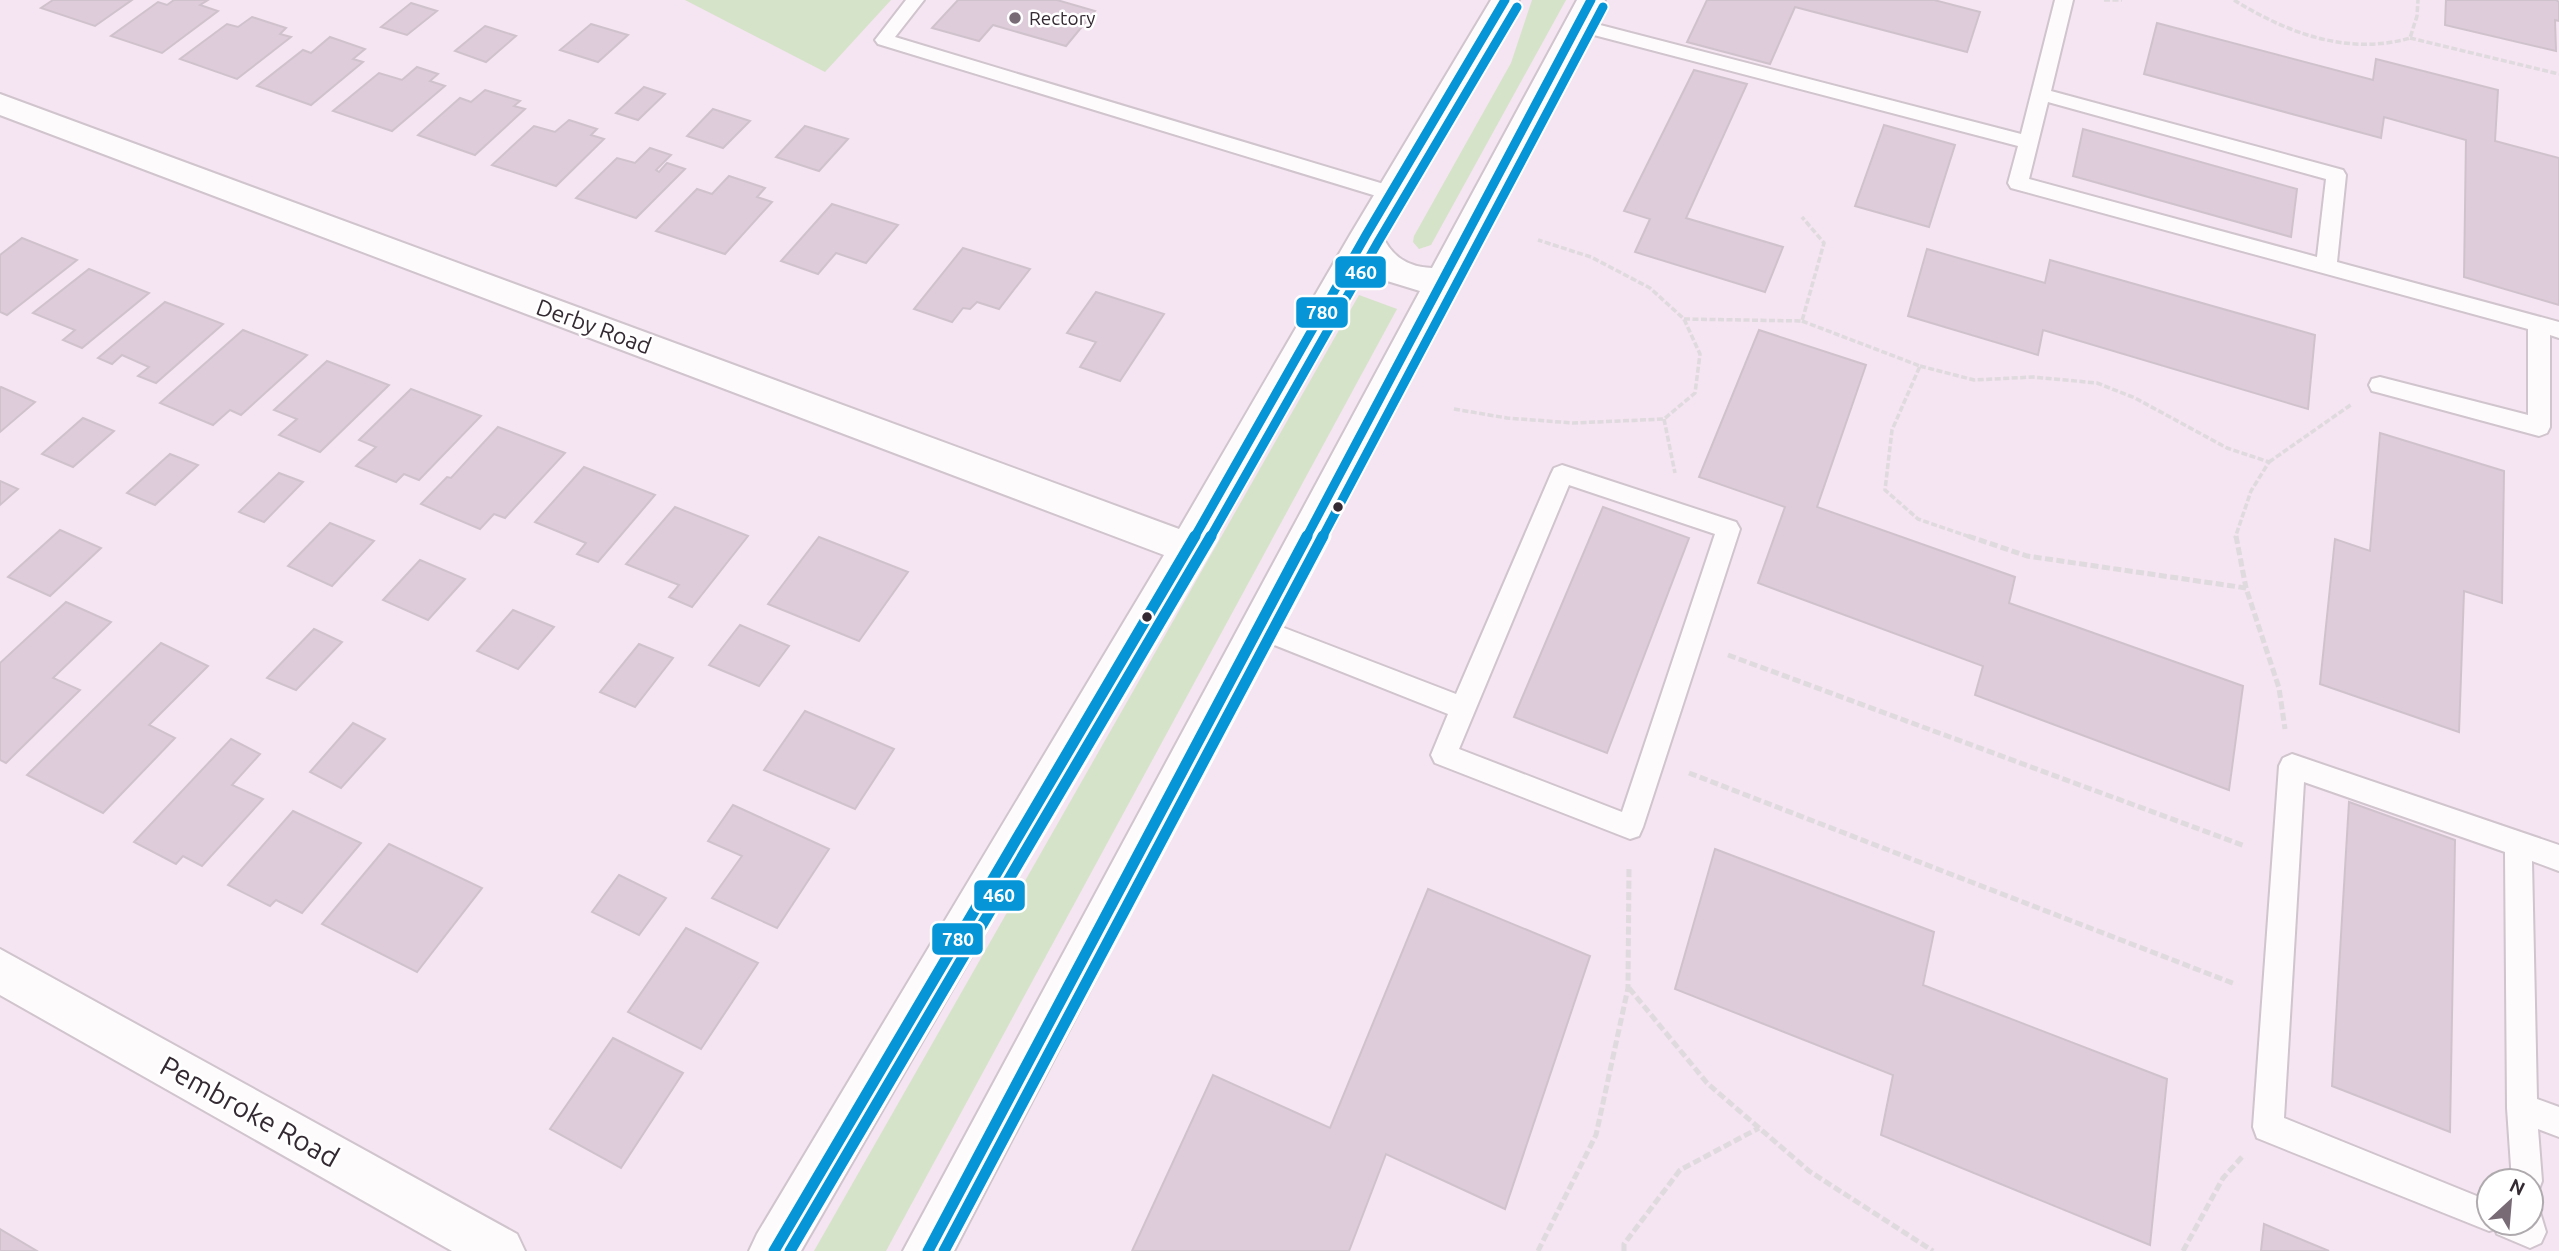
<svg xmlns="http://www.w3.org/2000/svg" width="2559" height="1251" font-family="Ubuntu,sans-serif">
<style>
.green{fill:#d5e3c9}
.building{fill:#deccda;stroke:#d0c2cd;stroke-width:2}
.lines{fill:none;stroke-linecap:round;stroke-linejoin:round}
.lane-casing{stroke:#d0c4cd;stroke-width:4}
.street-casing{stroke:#d0c4cd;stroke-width:4}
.secondary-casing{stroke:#d0c4cd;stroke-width:4}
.path-far1{stroke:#dfdadd;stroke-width:3.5;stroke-dasharray:6 2.5;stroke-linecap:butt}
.path{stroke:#dfdadd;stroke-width:5;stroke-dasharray:8 3.5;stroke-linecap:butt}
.lane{fill:#fefbfd;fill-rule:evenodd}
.street{fill:#fefbfd;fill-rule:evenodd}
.secondary{fill:#fefbfd;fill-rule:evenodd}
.bus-1-far1-casing{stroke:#fff;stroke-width:13}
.bus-1-casing{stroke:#fff;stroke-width:17}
.bus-2-far1-casing{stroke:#fff;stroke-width:13}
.bus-2-casing{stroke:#fff;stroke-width:17}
.bus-1-far1{stroke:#0696d7;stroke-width:9}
.bus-1{stroke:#0696d7;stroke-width:11}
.bus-2-far1{stroke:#0696d7;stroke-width:9}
.bus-2{stroke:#0696d7;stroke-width:11}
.poi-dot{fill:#786b75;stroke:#fff;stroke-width:2.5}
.bus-dot{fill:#342a32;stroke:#fff;stroke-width:2.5}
.labels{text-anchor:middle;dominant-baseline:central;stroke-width:5;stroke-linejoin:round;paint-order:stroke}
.far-poi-label{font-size:19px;fill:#342a32;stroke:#fff;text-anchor:start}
.street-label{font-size:23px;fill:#342a32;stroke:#fff}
.near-street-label{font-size:28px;fill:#342a32;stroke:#fff}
.line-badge{stroke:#fff;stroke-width:2.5}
.badge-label{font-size:19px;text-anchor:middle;font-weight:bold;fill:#fff}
</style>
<rect width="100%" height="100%" fill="#f5e4f1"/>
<g class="green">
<polygon points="685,0 891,0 825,72"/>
<polygon points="1532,0 1566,0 1431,245 1419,249 1413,242 1414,236 1511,63"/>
<polygon points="1359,295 1397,309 886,1251 814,1251"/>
</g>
<g class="building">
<polygon points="53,0 132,0 95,26 41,8"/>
<polygon points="174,0 208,0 200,5 218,11 162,53 111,36 158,2 167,5"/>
<polygon points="958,0 1057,0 1095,11 1066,46 993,25 979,41 932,28"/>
<polygon points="1707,0 1934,0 1980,12 1967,52 1795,7 1770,64 1687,42"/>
<polygon points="2446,0 2556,0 2559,2 2559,21 2555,20 2556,51 2445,25"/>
<polygon points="411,3 437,11 407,35 381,27"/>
<polygon points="252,17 286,28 280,34 291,37 237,79 180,59 227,24 238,27"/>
<polygon points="2157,23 2373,80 2376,59 2498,90 2495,141 2559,158 2559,305 2464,277 2466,140 2384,117 2381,138 2144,74"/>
<polygon points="591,24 628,35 598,62 560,50"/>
<polygon points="485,26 516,36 486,62 455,51"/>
<polygon points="330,37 365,49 353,59 363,62 311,105 257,86 303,50 311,53"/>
<polygon points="417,67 438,74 430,81 445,86 392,131 333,111 379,73 402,80"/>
<polygon points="1694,70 1747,84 1686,218 1783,247 1765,292 1635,252 1650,219 1624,211"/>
<polygon points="644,87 665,94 638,120 616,113"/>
<polygon points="485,90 520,101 514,106 525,109 475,155 418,135 460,98 471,102"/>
<polygon points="713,109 750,121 723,148 687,136"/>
<polygon points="569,120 597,129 591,135 604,139 556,186 492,165 534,126 555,132"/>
<polygon points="1884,125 1955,145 1929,227 1855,206"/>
<polygon points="805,126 848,139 819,171 776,157"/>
<polygon points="2083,129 2297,189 2291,237 2073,176"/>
<polygon points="650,148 671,155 656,170 659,172 667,163 685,169 636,218 576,198 617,158 635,163"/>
<polygon points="729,176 765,188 757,197 772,202 725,254 656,231 697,189 712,194"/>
<polygon points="832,204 898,225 866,263 836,253 818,274 781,261"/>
<polygon points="22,238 77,260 7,315 0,312 0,255"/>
<polygon points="963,248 1030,269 999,309 977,302 970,309 963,308 952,322 914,309"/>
<polygon points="1927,249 2045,283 2050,260 2315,335 2308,409 2043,330 2038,355 1908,316"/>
<polygon points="89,269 149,293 82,348 63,340 75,330 33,313"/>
<polygon points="1096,292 1164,314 1120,381 1080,367 1096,342 1067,333"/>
<polygon points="165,302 223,324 156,383 138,376 149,367 122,355 112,364 98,358"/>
<polygon points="243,330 307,355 241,415 230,410 213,425 160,403"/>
<polygon points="1759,330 1866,365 1817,507 2015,577 2009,603 2243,686 2229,790 1975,695 1983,666 1758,583 1785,507 1699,477"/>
<polygon points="327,361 389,385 320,452 279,435 297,419 274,410"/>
<polygon points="1,387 35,402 0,432 0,388"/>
<polygon points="411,389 481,416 419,480 404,474 396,482 356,466 376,447 359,440"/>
<polygon points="83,418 114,431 73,467 42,454"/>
<polygon points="498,427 565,453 505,518 494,514 480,529 421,504 447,477 451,478"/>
<polygon points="2380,433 2504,471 2502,603 2464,591 2459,732 2320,684 2335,539 2370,551"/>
<polygon points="170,454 198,465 155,505 127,493"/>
<polygon points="584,467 655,495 598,562 577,554 586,543 535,522"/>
<polygon points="279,473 303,482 264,522 239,512"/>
<polygon points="0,481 18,489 0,505"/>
<polygon points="675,507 748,536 692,607 669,597 679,585 626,564"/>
<polygon points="1603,507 1689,538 1607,753 1514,717"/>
<polygon points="330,523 374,541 332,586 288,566"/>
<polygon points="60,530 101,548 50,596 8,577"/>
<polygon points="819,537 908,572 859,641 768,604"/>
<polygon points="420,560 465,579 428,620 383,600"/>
<polygon points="66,602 111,622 53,678 80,690 6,763 0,760 0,663"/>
<polygon points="513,610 554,627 518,669 477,651"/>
<polygon points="740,625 789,646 759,686 709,665"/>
<polygon points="314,629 342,642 296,690 267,678"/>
<polygon points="161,643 208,666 149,725 175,738 103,813 27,775"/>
<polygon points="639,644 673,658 635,707 600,692"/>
<polygon points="805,711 894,749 855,809 764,770"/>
<polygon points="353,723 385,739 341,788 310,772"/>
<polygon points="231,739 260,754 232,785 263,799 202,866 183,856 176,864 134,842"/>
<polygon points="2349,802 2455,840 2450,1132 2332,1086"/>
<polygon points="733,805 829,849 777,928 712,898 742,856 708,841"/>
<polygon points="293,811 361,843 302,913 276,900 270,906 228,885"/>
<polygon points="389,844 482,888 417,972 322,924"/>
<polygon points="1715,849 1934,932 1923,985 2167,1079 2150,1245 1881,1135 1893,1075 1675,989"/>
<polygon points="619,875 666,898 639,935 592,912"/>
<polygon points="1428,889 1590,956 1505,1209 1386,1154 1349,1251 1132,1251 1213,1075 1330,1128"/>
<polygon points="686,928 758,963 701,1049 628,1012"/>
<polygon points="613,1038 683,1073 621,1168 550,1129"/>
<polygon points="2264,1224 2329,1251 2261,1251"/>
<polygon points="0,1229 37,1251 0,1251"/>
</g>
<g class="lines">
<defs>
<g id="lane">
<polygon points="906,0 924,0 895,37 1397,188 1400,193 1397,198 1383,198 878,44 875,40"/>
<path d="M2055 0H2073L2051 91 2343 170 2346 175 2337 262 2559 322V338L2550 335V427L2547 433 2539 436 2380 393 2372 391 2369 385 2372 379 2380 377 2528 415V329L2011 188 2008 183 2018 146 1571 29 1568 25 1577 19 2021 134ZM2048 102 2326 179 2317 257 2029 179Z"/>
<path d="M1562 465 1736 522 1740 529 1643 827 1639 836 1630 839 1435 763 1431 755 1448 714 1249 635 1246 628 1249 621 1258 618 1456 694 1551 474 1554 468ZM1569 485 1715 534 1622 812 1459 749Z"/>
<polygon points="2292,754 2559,845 2559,871 2532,861 2537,1099 2559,1107 2559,1137 2538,1129 2542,1181 2538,1192 2531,1195 2531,1181 2512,1181 2507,1108 2505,852 2304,782 2284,1118 2489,1201 2489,1223 2531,1223 2531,1208 2540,1212 2546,1232 2541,1243 2530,1248 2497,1234 2495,1229 2489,1231 2257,1138 2253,1127 2279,766 2283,758"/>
</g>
<polygon id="street" points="0,949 517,1234 525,1251 452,1251 0,995"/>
<path id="secondary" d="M1491 0H1519L1382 235C1392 257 1408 267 1432 268L1577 0H1605L954 1251H903L1420 291 1384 280 1366 264 1201 559 801 1251H749L757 1234 1164 555 0 115V94L1179 529 1350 235Z"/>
</defs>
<use href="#lane" class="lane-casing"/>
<use href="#street" class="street-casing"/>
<use href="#secondary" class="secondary-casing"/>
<g class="path-far1">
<polyline points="2104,0 2122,0"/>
<path d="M2234 0C2287 33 2348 56 2410 38L2417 16 2418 0"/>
<polyline points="2410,38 2559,74"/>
<polyline points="1684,319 1802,321 1824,243 1802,217"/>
<polyline points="1802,321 1920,366 1892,430 1885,490 1918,519 1973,538"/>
<polyline points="1920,366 1974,380 2033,377 2097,383 2135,398 2227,448 2269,462 2251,491 2235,538"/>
<polyline points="1454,409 1507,418 1573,423 1664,419 1695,393 1700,354 1684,319 1650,288 1591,257 1538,240"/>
<polyline points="1664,419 1675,473"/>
<polyline points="2269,462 2352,404"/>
</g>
<g class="path">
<polyline points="1968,536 2027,556 2246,588 2279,688 2285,729"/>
<polyline points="2236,536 2246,588"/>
<polyline points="1728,655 2245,846"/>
<polyline points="1689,773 2235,984"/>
<polyline points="1629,988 1707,1083 1809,1171 1933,1251"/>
<polyline points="1538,1251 1596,1135 1628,988 1629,866"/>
<polyline points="1624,1251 1624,1244 1680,1170 1759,1128"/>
<polyline points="2183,1251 2223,1178 2242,1157"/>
</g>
<use href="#lane" class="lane"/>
<use href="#street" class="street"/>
<use href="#secondary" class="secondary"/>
<defs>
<g id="bus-1-far1">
<polyline points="1194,538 1366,235 1505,0"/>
<polyline points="1306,538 1591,0"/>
</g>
<g id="bus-1">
<polyline points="774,1251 1195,536"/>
<polyline points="928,1251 1307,536"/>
</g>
<g id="bus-2-far1">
<polyline points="1210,538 1378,242 1517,7"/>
<polyline points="1322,538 1603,7"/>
</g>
<g id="bus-2">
<polyline points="790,1251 1211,536"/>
<polyline points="944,1251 1323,536"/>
</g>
</defs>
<use href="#bus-1-far1" class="bus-1-far1-casing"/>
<use href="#bus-1" class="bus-1-casing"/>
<use href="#bus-2-far1" class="bus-2-far1-casing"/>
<use href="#bus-2" class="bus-2-casing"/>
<use href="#bus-1-far1" class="bus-1-far1"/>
<use href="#bus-1" class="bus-1"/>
<use href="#bus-2-far1" class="bus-2-far1"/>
<use href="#bus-2" class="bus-2"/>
</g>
<circle class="poi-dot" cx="1015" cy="18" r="7"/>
<g class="bus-dot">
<circle cx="1338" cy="507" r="6"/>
<circle cx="1147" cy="617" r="6"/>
</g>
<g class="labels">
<g class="far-poi-label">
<text x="1029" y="18">Rectory</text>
</g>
<g class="street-label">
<text transform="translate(594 326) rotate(20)">Derby Road</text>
</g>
<g class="near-street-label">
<text transform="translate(250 1111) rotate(29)">Pembroke Road</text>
</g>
</g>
<g class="line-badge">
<rect x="1334" y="255" width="53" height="34" rx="7" fill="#0696d7"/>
<rect x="1295" y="296" width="54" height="33" rx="7" fill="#0696d7"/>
<rect x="973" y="879" width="53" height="33" rx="7" fill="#0696d7"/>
<rect x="931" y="922" width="53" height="34" rx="7" fill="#0696d7"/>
</g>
<g class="badge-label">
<text x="1361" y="279">460</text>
<text x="1322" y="319">780</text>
<text x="999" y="902">460</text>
<text x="958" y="946">780</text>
</g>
<g transform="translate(2510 1202) rotate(26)"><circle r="33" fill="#ffffff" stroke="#aeaaad" stroke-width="2"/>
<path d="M0-5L12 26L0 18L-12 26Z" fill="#786b75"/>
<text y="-10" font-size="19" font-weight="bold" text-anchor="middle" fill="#342a32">N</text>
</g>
</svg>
